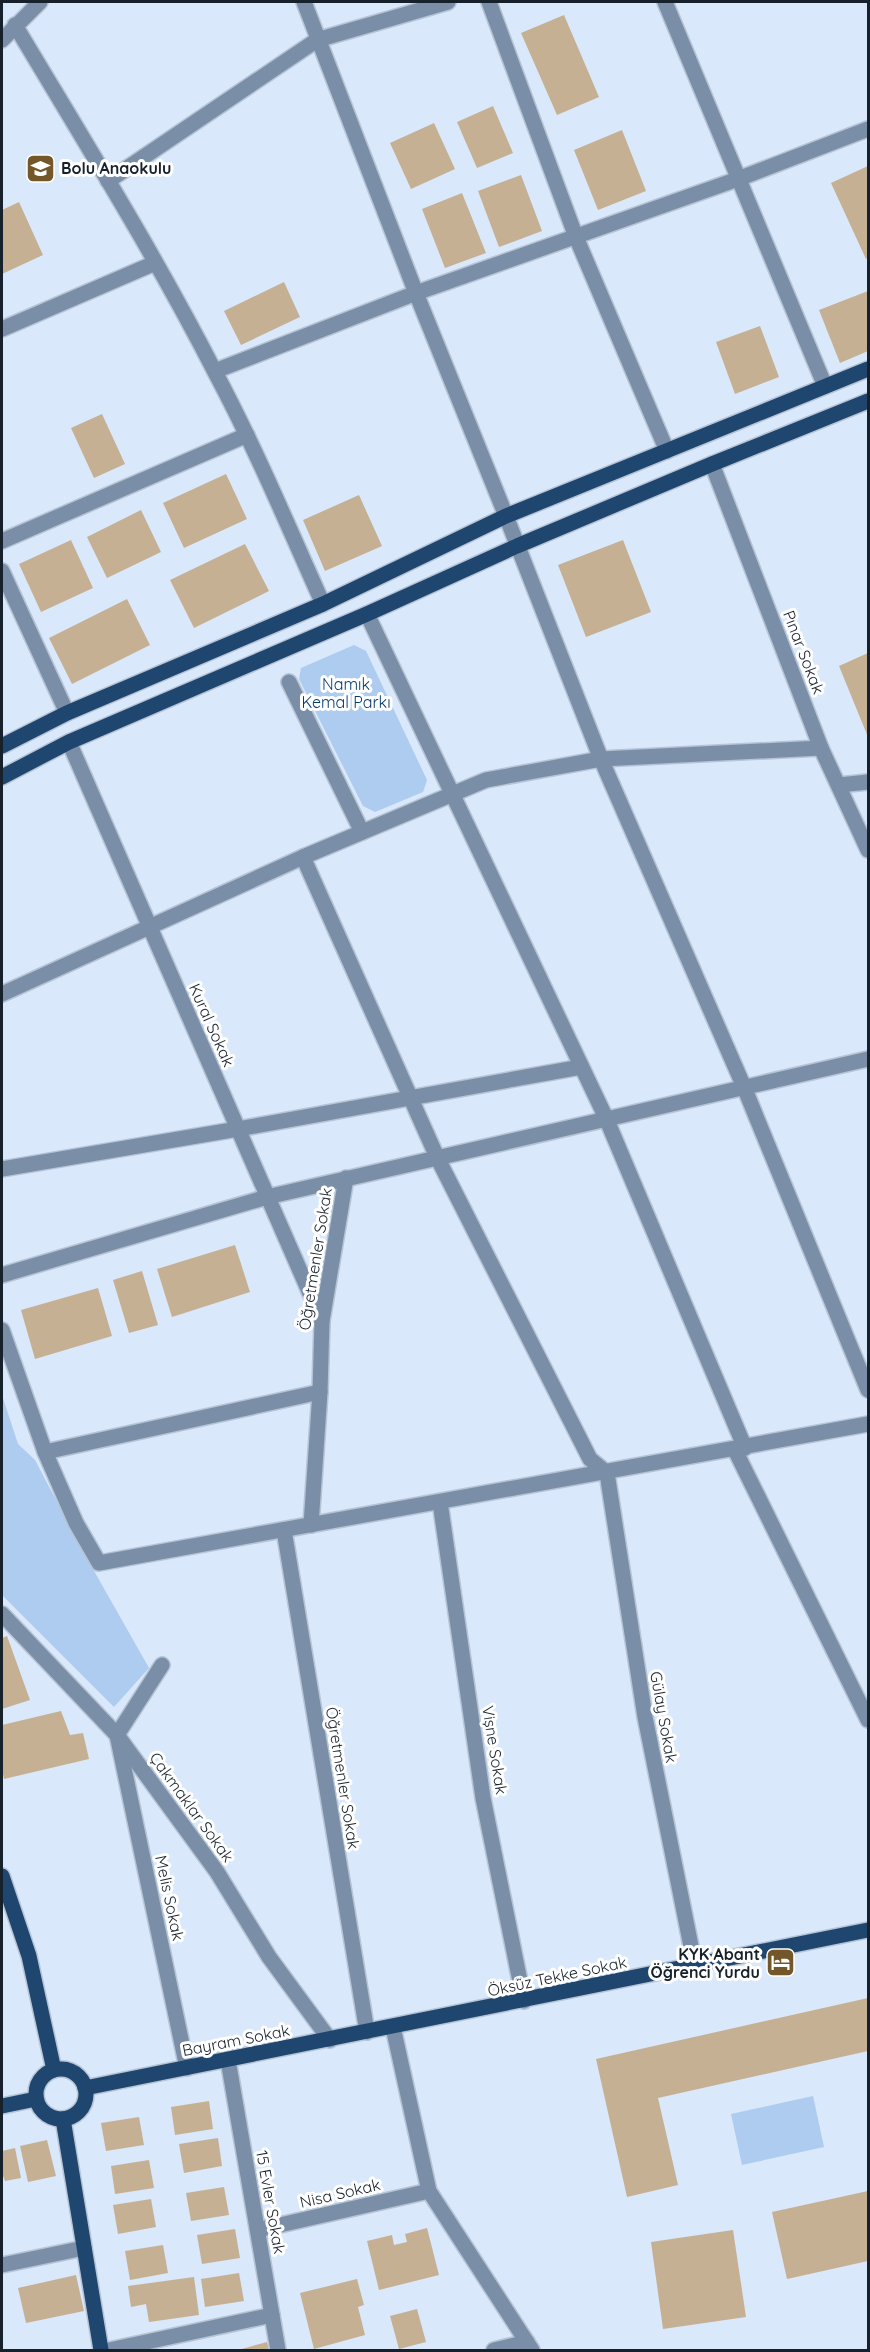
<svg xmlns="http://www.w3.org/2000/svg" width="870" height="2352" font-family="Quicksand,sans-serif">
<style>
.green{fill:#adccf0}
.building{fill:#c6b093}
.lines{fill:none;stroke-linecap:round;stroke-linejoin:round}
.minor-casing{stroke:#b6c4d5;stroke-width:18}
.major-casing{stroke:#b6c4d5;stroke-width:18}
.minor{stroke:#7a8fa7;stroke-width:15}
.major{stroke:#1f466f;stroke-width:15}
.labels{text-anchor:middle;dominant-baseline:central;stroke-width:6;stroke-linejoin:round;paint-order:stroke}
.poi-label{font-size:16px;font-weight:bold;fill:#17212b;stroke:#fff;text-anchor:start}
.street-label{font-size:16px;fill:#17212b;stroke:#fff}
.park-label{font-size:16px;fill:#043b6e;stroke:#fff}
</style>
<rect width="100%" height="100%" fill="#d9e8fa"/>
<g class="green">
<polygon points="354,645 366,651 427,780 423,792 375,812 363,806 299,679 301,668"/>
<polygon points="2,1395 18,1444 35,1460 85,1555 149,1668 114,1707 2,1595"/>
<polygon points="813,2096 824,2147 742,2165 731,2114"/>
</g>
<g class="building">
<polygon points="564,15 599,97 557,115 521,33"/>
<polygon points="493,106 513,153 477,168 457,122"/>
<polygon points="434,123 455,169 411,189 390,143"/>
<polygon points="622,130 646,191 598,210 574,150"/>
<polygon points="868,166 868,258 866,259 831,183"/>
<polygon points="521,175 542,231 499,247 478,191"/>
<polygon points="462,193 486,253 445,268 422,209"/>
<polygon points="19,202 43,255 2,274 2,210"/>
<polygon points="284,282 300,317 241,345 224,311"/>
<polygon points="868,291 868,351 840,363 819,310"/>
<polygon points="760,326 779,377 735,394 716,342"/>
<polygon points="102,414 125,464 94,478 71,428"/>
<polygon points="226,474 247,519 184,548 163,503"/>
<polygon points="359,495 382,546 325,571 303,520"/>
<polygon points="141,510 161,552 107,578 87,537"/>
<polygon points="71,540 93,588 41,612 19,564"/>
<polygon points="623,540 651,612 586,637 558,565"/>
<polygon points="245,544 269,591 194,628 170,580"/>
<polygon points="127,599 150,645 72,684 49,638"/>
<polygon points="868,653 868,737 839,666"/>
<polygon points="235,1245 250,1292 172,1317 157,1269"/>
<polygon points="142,1271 158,1325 129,1333 113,1280"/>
<polygon points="98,1288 112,1336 35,1359 21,1310"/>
<polygon points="7,1636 30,1700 2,1709 2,1638"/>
<polygon points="61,1711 70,1735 83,1733 89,1759 4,1779 2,1769 2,1725"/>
<polygon points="868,1998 868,2051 658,2098 678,2185 627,2197 596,2059"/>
<polygon points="209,2101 213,2129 175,2135 171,2107"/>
<polygon points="139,2117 144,2145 106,2151 101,2123"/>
<polygon points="218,2138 222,2166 184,2173 179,2144"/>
<polygon points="47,2140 56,2176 28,2182 20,2146"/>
<polygon points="15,2148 21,2178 5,2181 2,2173 2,2151"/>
<polygon points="149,2160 154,2188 115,2194 111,2166"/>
<polygon points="224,2187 229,2215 191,2221 186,2193"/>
<polygon points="868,2191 868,2261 787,2279 772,2212"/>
<polygon points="151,2199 156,2227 118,2234 113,2205"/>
<polygon points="427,2228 439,2275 379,2290 367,2241 392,2235 394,2245 407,2242 405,2234"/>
<polygon points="235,2229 240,2258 202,2264 197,2235"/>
<polygon points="733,2230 746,2317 663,2329 651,2242"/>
<polygon points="163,2245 168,2273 130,2280 125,2251"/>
<polygon points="239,2273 244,2301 205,2307 201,2279"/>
<polygon points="76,2275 84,2311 26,2323 18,2288"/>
<polygon points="194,2277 199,2315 149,2322 146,2304 131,2307 128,2286"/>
<polygon points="357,2279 364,2305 358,2307 365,2335 314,2349 300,2293"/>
<polygon points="417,2309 426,2342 399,2349 390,2316"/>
<polygon points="267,2342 269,2350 238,2350"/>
</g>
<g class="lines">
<defs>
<g id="minor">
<polyline points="304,2 416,293 506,516 601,759 744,1087 868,1390"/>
<polyline points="489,2 576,237 667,451"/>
<polyline points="665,2 825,386"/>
<path d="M15 25C83 139 154 253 215 372 255 447 288 526 323 604"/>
<polyline points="2,40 40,2"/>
<polyline points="108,181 317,40 448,2"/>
<polyline points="2,329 155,263"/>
<polyline points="215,371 416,293 738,179 868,129"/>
<polyline points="712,464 821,748 868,850"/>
<polyline points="2,541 247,435"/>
<polyline points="2,571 67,713"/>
<polyline points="367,614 606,1118 745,1448"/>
<polyline points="289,682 362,832"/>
<polyline points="69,742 322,1321"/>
<polyline points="839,785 868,782"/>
<polyline points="303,857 437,1157 590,1459 607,1473 645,1717 695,1966"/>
<polyline points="2,994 303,857 486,780 601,759 821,748"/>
<polyline points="2,1169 238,1129 581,1067"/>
<polyline points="2,1275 267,1197 868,1059"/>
<polyline points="2,1330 45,1452"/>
<polyline points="320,1392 45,1452 76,1523 99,1563 868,1424"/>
<polyline points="735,1450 868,1720"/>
<polyline points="440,1502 483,1798 524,2001"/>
<polyline points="311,1525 320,1392 322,1321 346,1178"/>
<polyline points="284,1530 367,2032"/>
<polyline points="2,1614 117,1735 217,1872 269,1957 330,2040"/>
<polyline points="162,1665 117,1735 187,2068"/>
<polyline points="393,2027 429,2191 532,2350"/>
<polyline points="228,2060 278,2350"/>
<polyline points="258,2230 429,2191"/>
<polyline points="2,2265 84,2248"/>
<polyline points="109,2350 272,2315"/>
<polyline points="494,2350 527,2342"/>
</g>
<g id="major">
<polyline points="2,746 67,713 323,604 506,516 868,369"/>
<polyline points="2,777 69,742 367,614 517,546 712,464 868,401"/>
<polyline points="2,1876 29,1956 54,2070"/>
<circle cx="61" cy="2094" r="25"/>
<polyline points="85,2088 868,1930"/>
<polyline points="2,2106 36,2099"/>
<polyline points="63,2119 101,2350"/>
</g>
</defs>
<use href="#minor" class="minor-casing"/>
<use href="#major" class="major-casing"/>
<use href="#minor" class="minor"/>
<use href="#major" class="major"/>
</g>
<defs>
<symbol id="school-square" viewBox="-11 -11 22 22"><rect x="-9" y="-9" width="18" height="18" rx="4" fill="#735629" stroke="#fff"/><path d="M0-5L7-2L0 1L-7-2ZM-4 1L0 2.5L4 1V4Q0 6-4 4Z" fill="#fff"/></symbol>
<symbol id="hotel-square" viewBox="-11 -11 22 22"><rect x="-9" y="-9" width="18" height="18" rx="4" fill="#735629" stroke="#fff"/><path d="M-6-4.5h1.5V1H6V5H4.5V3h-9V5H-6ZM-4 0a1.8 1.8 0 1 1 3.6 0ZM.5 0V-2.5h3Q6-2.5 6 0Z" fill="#fff"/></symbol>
</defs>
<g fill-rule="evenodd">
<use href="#school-square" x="24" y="152" width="33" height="33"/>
<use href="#hotel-square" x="764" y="1946" width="33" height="33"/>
</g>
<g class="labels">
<g class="poi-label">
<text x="61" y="168">Bolu Anaokulu</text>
<text x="760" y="1954" text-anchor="end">KYK Abant<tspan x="760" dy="18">Öğrenci Yurdu</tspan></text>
</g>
<g class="street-label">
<text transform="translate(804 652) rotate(69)">Pınar Sokak</text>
<text transform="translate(212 1025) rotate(66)">Kural Sokak</text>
<text transform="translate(315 1259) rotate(-81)">Öğretmenler Sokak</text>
<text transform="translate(664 1717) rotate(80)">Gülay Sokak</text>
<text transform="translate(495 1750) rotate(81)">Vişne Sokak</text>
<text transform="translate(343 1778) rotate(81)">Öğretmenler Sokak</text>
<text transform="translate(192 1807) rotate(54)">Çakmaklar Sokak</text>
<text transform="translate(170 1898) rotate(78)">Melis Sokak</text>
<text transform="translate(557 1976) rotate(-12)">Öksüz Tekke Sokak</text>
<text transform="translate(236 2040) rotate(-11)">Bayram Sokak</text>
<text transform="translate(340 2193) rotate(-13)">Nisa Sokak</text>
<text transform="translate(271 2202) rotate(80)">15 Evler Sokak</text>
</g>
<g class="park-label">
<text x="346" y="684">Namık<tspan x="346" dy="18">Kemal Parkı</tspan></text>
</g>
</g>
<rect width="870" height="2352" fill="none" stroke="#17212b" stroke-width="6"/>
</svg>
